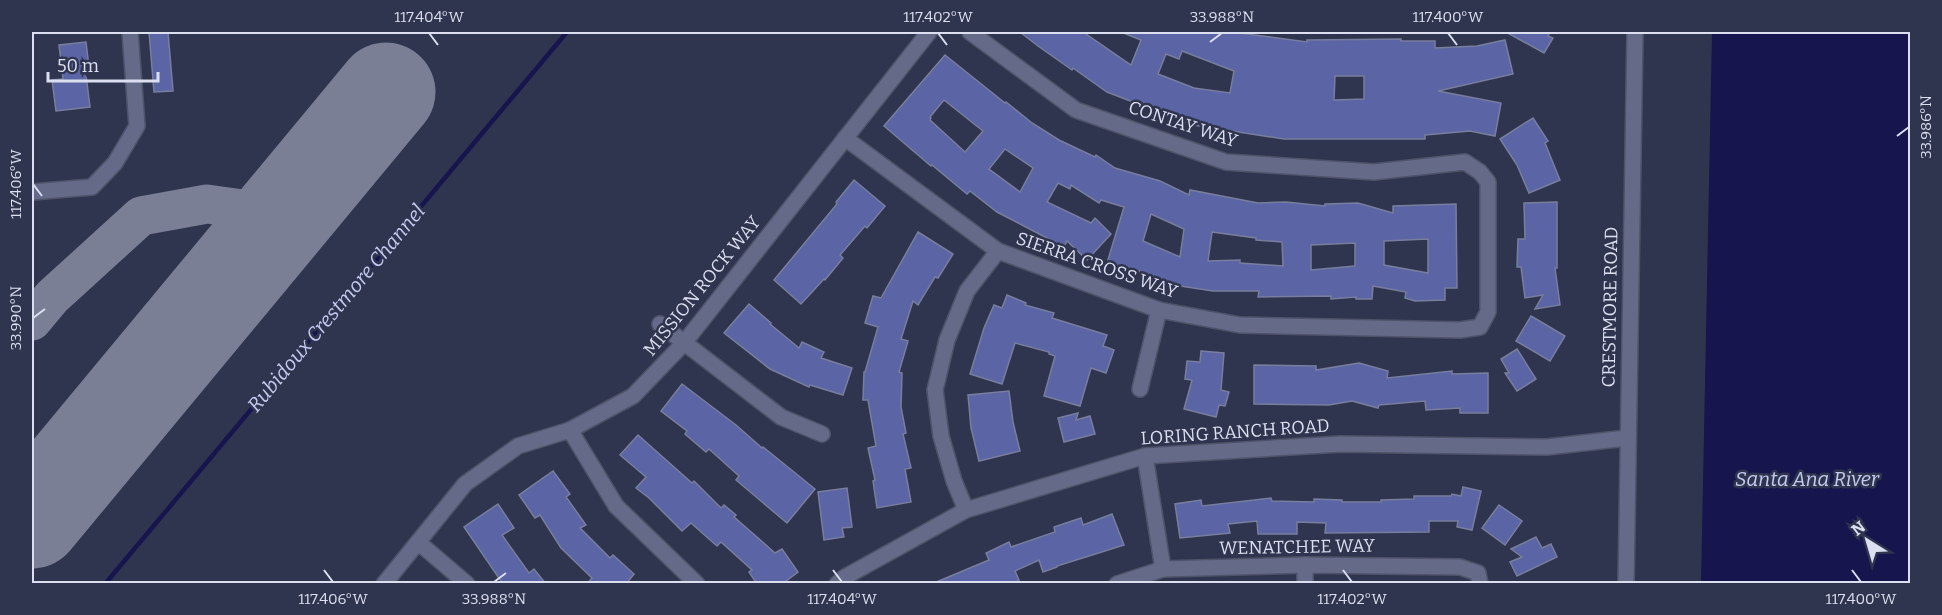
<svg xmlns="http://www.w3.org/2000/svg" width="1942" height="615" font-family="Bitter,serif">
<style>
.water{fill:#16154e}
.lines{fill:none;stroke-linecap:round;stroke-linejoin:round}
.stream{stroke:#16154e;stroke-width:4.5}
.taxiway{stroke:#7a7f95;stroke-width:39}
.runway{stroke:#7a7f95;stroke-width:99}
.building{fill:#5b64a4;stroke:#787e9d;stroke-width:1.5;fill-rule:evenodd}
.minor-casing{stroke:#4f5369;stroke-width:18}
.minor{stroke:#656a88;stroke-width:15}
.ticks{fill:none;stroke:#dbdff0;stroke-width:2}
.labels{text-anchor:middle;dominant-baseline:central;stroke-width:5;stroke-linejoin:round;paint-order:stroke}
.street-label{font-size:18px;fill:#dbdff0;stroke:#30354f}
.water-label{font-size:20px;font-style:italic;fill:#c5ccf2;stroke:#30354f}
.neatline{fill:none;stroke:#dbdff0;stroke-width:2}
.ticks-label{font-size:15px;text-anchor:middle;fill:#dbdff0}
</style>
<rect width="100%" height="100%" fill="#30354f"/>
<polygon class="water" points="1712,32 1910,32 1910,583 1701,583"/>
<g class="lines">
<polyline class="stream" points="105,584 567,32"/>
<polyline class="taxiway" points="32,321 52,297 141,216 207,204 257,211 269,233"/>
<polyline class="runway" points="32,519 386,92"/>
</g>
<g class="building">
<polygon points="149,32 168,32 173,91 154,92"/>
<path d="M1020 32H1083L1131 65 1141 40 1121 32H1232L1307 42V40L1401 39V41H1435V48L1477 46 1505 40 1513 74 1438 91 1501 103 1495 136 1470 131 1425 135V139H1284L1193 125 1107 92 1073 68 1072 70 1038 46ZM1182 51 1234 71 1230 93 1194 88 1158 74 1166 54 1179 59ZM1335 76H1364V99L1334 100Z"/>
<polygon points="1506,32 1550,32 1548,36 1553,38 1544,53"/>
<polygon points="86,42 89,67 85,67 90,107 56,111 52,80 63,79 59,45"/>
<path d="M945 55 1005 103 1006 102 1032 123 1059 140 1095 157 1096 155 1115 168 1160 181 1189 195 1190 190 1258 203 1286 202 1325 206V204L1358 203 1393 213V206L1456 204 1457 288H1445V300L1415 301 1405 298 1406 292 1373 286 1372 299H1356V297L1331 299V296L1258 297 1259 291H1213L1167 284 1134 269 1133 272 1107 263 1124 207 1101 200 1099 203 1071 185 1070 189 1058 183 1047 202 1091 223 1095 218 1111 234 1087 260 1067 241 1064 247 997 212 970 191 967 194 932 165 931 166 884 126ZM944 100 983 131 965 152 930 120 931 118 930 117ZM1005 149 1033 168 1020 192 989 169ZM1151 214 1184 229 1180 257 1143 241ZM1212 232 1256 238V240L1282 242 1283 266 1240 263V260L1208 261ZM1428 239V273L1384 265V241ZM1355 243V266L1311 270V245Z"/>
<polygon points="1533,118 1548,141 1545,143 1560,180 1529,193 1517,165 1500,139"/>
<polygon points="854,180 885,206 867,228 865,226 840,255 843,258 825,280 824,279 801,304 774,280 837,204 836,202"/>
<polygon points="1557,202 1557,268 1555,268 1560,305 1535,309 1543,295 1525,298 1521,267 1517,267 1518,239 1525,239 1524,203"/>
<polygon points="918,232 953,254 938,278 935,277 918,305 913,301 901,339 908,341 899,372 902,373 901,407 906,433 903,434 911,468 905,469 911,502 877,508 873,481 875,480 868,448 876,446 868,400 863,400 864,372 865,372 878,327 865,323 873,296 881,298"/>
<polygon points="1007,295 1026,303 1025,305 1054,313 1052,318 1107,335 1103,346 1114,350 1106,373 1091,368 1080,406 1044,396 1055,356 1049,354 1049,352 1015,343 1002,384 970,374 984,328 994,305 1002,308"/>
<polygon points="749,304 771,323 770,324 799,348 802,342 824,352 821,358 852,368 843,395 810,385 809,387 770,369 724,333"/>
<polygon points="1531,316 1565,336 1550,361 1516,341"/>
<polygon points="1517,349 1536,379 1517,391 1505,373 1509,373 1501,359"/>
<polygon points="1201,351 1224,353 1221,390 1229,392 1225,406 1219,405 1216,417 1184,409 1192,380 1185,379 1187,361 1200,362"/>
<polygon points="1359,363 1388,371 1387,378 1452,371 1452,374 1488,373 1488,413 1460,413 1460,408 1426,410 1425,401 1379,405 1378,408 1352,401 1329,405 1254,404 1254,365 1316,366 1316,370"/>
<polygon points="682,384 736,425 762,448 763,447 815,489 787,523 736,480 739,476 709,449 706,452 685,434 687,431 661,411"/>
<polygon points="1009,391 1013,422 1020,451 979,461 971,428 968,395"/>
<polygon points="1078,413 1076,420 1090,416 1095,434 1064,442 1058,418"/>
<polygon points="638,435 692,483 694,481 721,508 724,505 736,515 734,517 775,553 782,549 798,572 782,584 757,584 749,572 752,570 721,542 717,546 691,523 682,531 649,498 636,488 646,477 620,455"/>
<polygon points="553,471 570,494 566,497 586,525 580,528 610,558 613,555 634,574 626,584 587,584 592,578 561,548 540,515 535,518 519,495"/>
<polygon points="1463,487 1481,491 1472,530 1457,527 1458,521 1429,521 1429,532 1325,533 1326,523 1297,522 1297,534 1258,534 1257,521 1228,524 1230,533 1180,538 1175,504 1201,500 1202,506 1271,498 1272,501 1314,502 1314,499 1342,500 1342,502 1381,502 1381,500 1414,499 1414,496 1451,496 1452,494 1461,496"/>
<polygon points="847,488 852,527 842,528 844,537 824,540 818,492"/>
<polygon points="498,504 514,528 502,535 529,573 534,569 546,584 503,584 464,527"/>
<polygon points="1499,505 1522,521 1505,545 1482,528"/>
<polygon points="1112,514 1124,545 1057,566 1057,567 1043,572 1039,560 1015,571 1019,580 1012,584 934,583 989,560 986,553 1009,542 1011,547 1055,532 1054,527 1081,518 1083,525"/>
<polygon points="1536,537 1542,548 1551,544 1557,557 1517,576 1510,562 1522,557 1511,549"/>
</g>
<g class="lines">
<defs>
<g id="minor">
<polyline points="845,138 998,251 1159,310 1240,325 1460,330 1480,327 1488,312 1488,182 1480,172 1465,162 1374,172 1226,162 1076,110 970,32"/>
<polyline points="32,192 92,187 115,163 137,126 130,32"/>
<polyline points="660,324 781,417 822,434"/>
<polyline points="1140,389 1159,310"/>
<polyline points="570,430 616,506 697,584"/>
<polyline points="1145,456 1163,569"/>
<polyline points="966,510 954,481 941,436 935,390 947,340 967,291 998,251"/>
<polyline points="418,542 467,584"/>
<polyline points="384,584 465,484 518,446 570,430 633,396 684,343 929,32"/>
<polyline points="837,584 845,577 966,510 1145,456 1341,444 1547,447 1627,438"/>
<polyline points="1117,584 1163,569 1305,565 1460,567 1478,573 1480,584"/>
<polyline points="1305,584 1305,565"/>
<polyline points="1626,584 1635,32"/>
</g>
</defs>
<use href="#minor" class="minor-casing"/>
<use href="#minor" class="minor"/>
</g>
<path class="ticks" d="M429 33 438 45M938 33 947 45M1448 33 1457 45M1210 42 1222 33M1897 136 1909 127M33 184 42 196M33 318 45 309M324 570 333 582M833 570 842 582M1343 570 1352 582M1852 570 1861 582M494 582 506 573"/>
<g class="labels">
<g class="street-label">
<text transform="translate(1183 124) rotate(18)">CONTAY WAY</text>
<text transform="translate(1097 265) rotate(19)">SIERRA CROSS WAY</text>
<text transform="translate(702 286) rotate(-51)">MISSION ROCK WAY</text>
<text transform="translate(1610 307) rotate(-89)">CRESTMORE ROAD</text>
<text transform="translate(1235 432) rotate(-4)">LORING RANCH ROAD</text>
<text transform="translate(1297 547) rotate(-1)">WENATCHEE WAY</text>
</g>
<g class="water-label">
<text transform="translate(336 308) rotate(-50)">Rubidoux Crestmore Channel</text>
<text x="1807" y="479">Santa Ana River</text>
</g>
</g>
<rect width="1942" height="615" fill="none" stroke="#30354f" stroke-width="66"/>
<g transform="translate(1867 540) rotate(323)" stroke="#30354f" stroke-width="4.5" paint-order="stroke">
<path d="M0-4.5L10 22L0 15L-10 22Z" fill="#dbdff0"/>
<text y="-9" font-size="16" font-weight="bold" text-anchor="middle" fill="#dbdff0">N</text>
</g>
<path d="M48 72v9h110v-9" fill="none" stroke="#dbdff0" stroke-width="3"/>
<text x="57" y="72" font-size="18" fill="#dbdff0" stroke="#30354f" stroke-width="4.5" paint-order="stroke">50 m</text>
<rect x="33" y="33" width="1876" height="549" class="neatline"/>
<g class="ticks-label">
<text x="429" y="22">117.404°W</text>
<text x="938" y="22">117.402°W</text>
<text x="1222" y="22">33.988°N</text>
<text x="1448" y="22">117.400°W</text>
<text transform="translate(1926 127) rotate(-90)" y="5">33.986°N</text>
<text transform="translate(16 184) rotate(-90)" y="5">117.406°W</text>
<text transform="translate(16 318) rotate(-90)" y="5">33.990°N</text>
<text x="333" y="604">117.406°W</text>
<text x="494" y="604">33.988°N</text>
<text x="842" y="604">117.404°W</text>
<text x="1352" y="604">117.402°W</text>
<text x="1861" y="604">117.400°W</text>
</g>
</svg>
